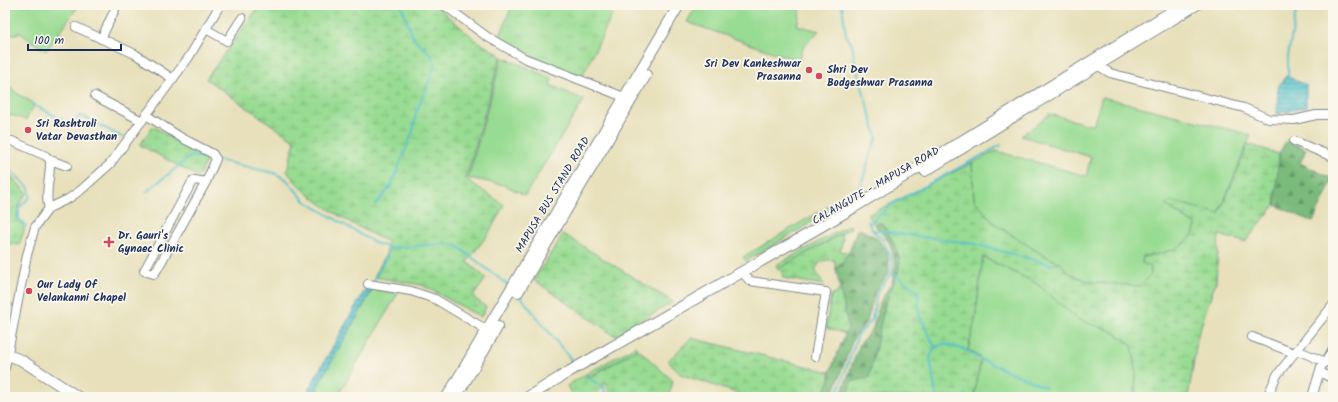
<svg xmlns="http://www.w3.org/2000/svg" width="1338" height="402" font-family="Kalam,sans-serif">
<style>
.grass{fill:#98db92;stroke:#5a8578}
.forest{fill:url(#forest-firs);stroke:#4a756d}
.wetland{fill:url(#wetland-marsh);stroke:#5a8578}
.park{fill:url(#park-tufts);stroke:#5a8578}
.garden{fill:url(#garden-furrows);stroke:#5a8578}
.water{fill:url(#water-rules);stroke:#387894}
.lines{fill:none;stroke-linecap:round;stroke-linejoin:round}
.stream{stroke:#54c1cb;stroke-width:2}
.minor-casing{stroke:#81888c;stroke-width:10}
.major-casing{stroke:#81888c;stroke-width:12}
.minor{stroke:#fff;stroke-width:8}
.major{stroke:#fff;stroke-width:10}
.poi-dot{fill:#d1495b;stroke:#fbf7ec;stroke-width:1.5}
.labels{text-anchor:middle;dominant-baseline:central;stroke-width:3.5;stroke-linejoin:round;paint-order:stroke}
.poi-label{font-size:11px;font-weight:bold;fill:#1b2f5e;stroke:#fbf7ec;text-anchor:start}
.street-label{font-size:11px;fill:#1b2f5e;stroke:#fbf7ec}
</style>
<defs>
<pattern id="forest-firs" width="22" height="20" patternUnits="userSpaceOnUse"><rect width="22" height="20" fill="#7abb7c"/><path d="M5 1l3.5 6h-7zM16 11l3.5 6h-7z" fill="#639869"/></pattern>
<pattern id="wetland-marsh" width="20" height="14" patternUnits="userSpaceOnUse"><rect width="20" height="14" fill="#98db92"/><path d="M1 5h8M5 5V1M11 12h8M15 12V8" fill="none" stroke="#82bc80"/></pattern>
<pattern id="park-tufts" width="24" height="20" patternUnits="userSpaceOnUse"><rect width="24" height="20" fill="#98db92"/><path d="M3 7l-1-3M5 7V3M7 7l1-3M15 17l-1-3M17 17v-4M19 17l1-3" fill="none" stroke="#82bc80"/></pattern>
<pattern id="garden-furrows" width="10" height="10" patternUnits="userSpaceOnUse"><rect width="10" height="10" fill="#98db92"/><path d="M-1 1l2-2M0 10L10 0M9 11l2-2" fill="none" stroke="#82bc80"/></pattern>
<pattern id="water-rules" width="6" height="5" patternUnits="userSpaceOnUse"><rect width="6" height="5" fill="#54c1cb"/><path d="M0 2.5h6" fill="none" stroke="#459da8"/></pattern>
</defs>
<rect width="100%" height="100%" fill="#fbf7ec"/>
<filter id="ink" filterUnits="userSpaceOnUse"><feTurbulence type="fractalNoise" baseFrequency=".025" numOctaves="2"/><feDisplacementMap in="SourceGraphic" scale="8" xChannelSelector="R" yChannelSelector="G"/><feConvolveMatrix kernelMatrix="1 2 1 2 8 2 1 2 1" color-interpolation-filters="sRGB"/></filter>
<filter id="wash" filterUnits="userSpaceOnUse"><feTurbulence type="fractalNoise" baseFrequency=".012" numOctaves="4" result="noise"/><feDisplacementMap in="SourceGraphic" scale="16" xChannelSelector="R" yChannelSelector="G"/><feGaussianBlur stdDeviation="0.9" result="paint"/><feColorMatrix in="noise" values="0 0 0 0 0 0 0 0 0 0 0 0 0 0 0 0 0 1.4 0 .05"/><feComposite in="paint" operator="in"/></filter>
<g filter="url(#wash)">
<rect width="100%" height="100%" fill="#e7e0bb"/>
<g class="grass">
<polygon points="5,5 79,5 46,51 20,33 5,36"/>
<polygon points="697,5 802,5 797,25 819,31 804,46 798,61 687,22"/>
<polygon points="502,57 552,78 550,85 584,100 525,195 504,185 468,178"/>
<polygon points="5,83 18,94 35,104 26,120 5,113"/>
<path d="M1102 97 1251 135 1219 214 1204 211H1174L1196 225C1193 247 1163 255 1143 256L1151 267V275L1140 286 1089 282 1069 273 1060 263 1043 255 996 225 974 200 972 163 996 151 1086 176 1091 157 1021 136 1050 114 1093 126Z"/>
<polygon points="983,257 1036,283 1079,320 1112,331 1132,345 1136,369 1135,397 974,397 981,358 968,350 975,320"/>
<polygon points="373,289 398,293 340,392 343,397 328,397 316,389"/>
</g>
<g class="forest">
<polygon points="1286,141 1306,149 1300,163 1333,179 1313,222 1275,205 1279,154"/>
<polygon points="881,222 892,240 900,259 898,273 885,305 869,378 851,382 848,397 840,397 860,344 873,328 879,304 892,282 896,264 889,242 875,225"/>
<polygon points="857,230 861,230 877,238 887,251 889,266 889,273 875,291 867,321 853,339 832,397 823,397 830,378 830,372 848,327 836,269 849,253"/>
</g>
<g class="wetland">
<path d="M260 5H435L478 42 501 55 466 179 504 205 489 233 467 262 486 278 473 297 486 307 481 317 422 285 374 277 386 254 388 242C357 227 306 200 287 171L295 141 206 79Z"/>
<polygon points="153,126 186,148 207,159 199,177 140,145"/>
<path d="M1248 144 1279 154 1275 205 1245 242 1219 235 1216 281 1198 335 1188 397H1135L1136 369 1132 345 1112 331 1079 320 1036 283 983 257 975 320 968 350 981 358 974 397H848L851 382 869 378 885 305 898 273 900 259 892 240 881 222 875 225 868 215 972 163 974 200 996 225 1043 255 1060 263 1069 273 1089 282 1140 286 1151 275V267L1142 263 1143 256C1162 255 1193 247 1196 225L1166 205 1171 201 1219 214Z"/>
<polygon points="5,170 27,193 19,205 17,217 25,228 19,245 5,243"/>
<polygon points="563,234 673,302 615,336 534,280"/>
<path d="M841 234 843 239 840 251 849 253 836 269 834 260C824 260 820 260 815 270L824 285 783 278 782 272 778 269Z"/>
<polygon points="840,288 848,327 846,334 826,328 831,295 836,294"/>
<polygon points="691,338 830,372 830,378 823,397 748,397 680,374 668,361"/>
<polygon points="638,349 673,381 669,395 674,397 606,397 609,390 605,383 596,397 573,397 567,386 586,374 590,377"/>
</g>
<polygon class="park" points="512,5 617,5 582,77 517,50 500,36"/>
<g class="garden">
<polygon points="832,204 834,209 746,261 743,257"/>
<polygon points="850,225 851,228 778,269 776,265"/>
<polygon points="636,346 638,349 589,377 586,374"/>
</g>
<g class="water">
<polygon points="1286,76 1306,85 1306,107 1277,114 1278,87"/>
<polygon points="366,288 373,289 316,389 328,397 319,397 308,390"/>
</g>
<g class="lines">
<g class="stream">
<path d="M842 5 846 34 853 47 854 59 877 138C867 157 866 180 854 198"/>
<polyline points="1288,79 1288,56 1297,5"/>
<polyline points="32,104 75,126 80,115 122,137"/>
<polyline points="217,160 274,173 286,179 305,201 375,243 391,248 444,244 456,245 509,286"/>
<polyline points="5,165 29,188 30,197 19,208 19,219 26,226"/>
<polyline points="146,192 191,156 213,159"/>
<polyline points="376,204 391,186 413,131 416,113 435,66 431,54 413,38 401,5"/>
<polyline points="869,224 892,204 1001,145"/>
<polyline points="873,230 975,244 1052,265"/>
<polyline points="892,273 918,291 919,315 935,347 930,358 936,397"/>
<polyline points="373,283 391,248"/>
<polyline points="520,296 573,362"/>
<polyline points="935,347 944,344 966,350 978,358 1045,387"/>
<polyline points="586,377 605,388 603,397"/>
<polyline points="836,397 858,335 872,320 877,292 892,273 893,265 890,254 882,239 872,230 868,221"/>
</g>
</g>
</g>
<g filter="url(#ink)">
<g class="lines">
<defs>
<g id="minor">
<polyline points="444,5 486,36 524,58 629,99"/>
<polyline points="76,27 135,54 173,79"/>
<polyline points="206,29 227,41 242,18"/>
<polyline points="101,39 117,5"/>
<polyline points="1094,63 1110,73 1244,108 1269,119 1294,120 1316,115 1333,115"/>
<polyline points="95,96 142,121"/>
<polyline points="146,115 182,138 213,154 216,159 206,182 158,268 154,274 144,271 192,182 195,180 206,182"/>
<polyline points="12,141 46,156 50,160 67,166"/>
<polyline points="1294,141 1333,157"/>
<path d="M49 208C44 195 51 176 50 160"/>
<polyline points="742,272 750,281 826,292 815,357"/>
<polyline points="368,284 411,291 435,299 487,330"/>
<polyline points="1252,337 1294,353"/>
<polyline points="1297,350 1325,362"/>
<polyline points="5,368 27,255 35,227 49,208 68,199 81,190 110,164 189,57 220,5"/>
<polyline points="1320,372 1333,379"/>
<polyline points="1267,397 1277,375 1333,305"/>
<polyline points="1312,397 1321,367 1333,350"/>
</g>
<g id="major">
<polyline points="925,171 1196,5"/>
<polyline points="518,292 646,75"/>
<polyline points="5,354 21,360 78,397"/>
<polyline points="447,397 679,5"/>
<polyline points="456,397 498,326"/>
<polyline points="528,397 570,371 853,208 1182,5"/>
</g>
</defs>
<use href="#minor" class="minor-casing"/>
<use href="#major" class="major-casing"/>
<use href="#minor" class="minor"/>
<use href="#major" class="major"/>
</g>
</g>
<g class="poi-dot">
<circle cx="809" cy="70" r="4"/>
<circle cx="819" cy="76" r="4"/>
<circle cx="28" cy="130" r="4"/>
<path d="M107 236h4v4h4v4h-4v4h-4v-4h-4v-4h4z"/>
<circle cx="29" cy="291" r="4"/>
</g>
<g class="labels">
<g class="poi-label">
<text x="801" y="64" text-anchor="end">Sri Dev Kankeshwar<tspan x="801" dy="13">Prasanna</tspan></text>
<text x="827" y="70">Shri Dev<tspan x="827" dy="13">Bodgeshwar Prasanna</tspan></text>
<text x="36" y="124">Sri Rashtroli<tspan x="36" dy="13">Vatar Devasthan</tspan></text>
<text x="118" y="236">Dr. Gauri's<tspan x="118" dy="13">Gynaec Clinic</tspan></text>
<text x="37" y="285">Our Lady Of<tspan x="37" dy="13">Velankanni Chapel</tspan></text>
</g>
<g class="street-label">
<text transform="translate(876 186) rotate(-30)">CALANGUTE - MAPUSA ROAD</text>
<text transform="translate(553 195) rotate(-59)">MAPUSA BUS STAND ROAD</text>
</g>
</g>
<rect width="1338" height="402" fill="none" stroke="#fbf7ec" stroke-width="20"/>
<path d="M28 44v6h93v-6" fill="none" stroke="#1b2f5e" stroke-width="2"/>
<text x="34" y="44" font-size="12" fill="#1b2f5e" stroke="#fbf7ec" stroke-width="3" paint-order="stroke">100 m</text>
</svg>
